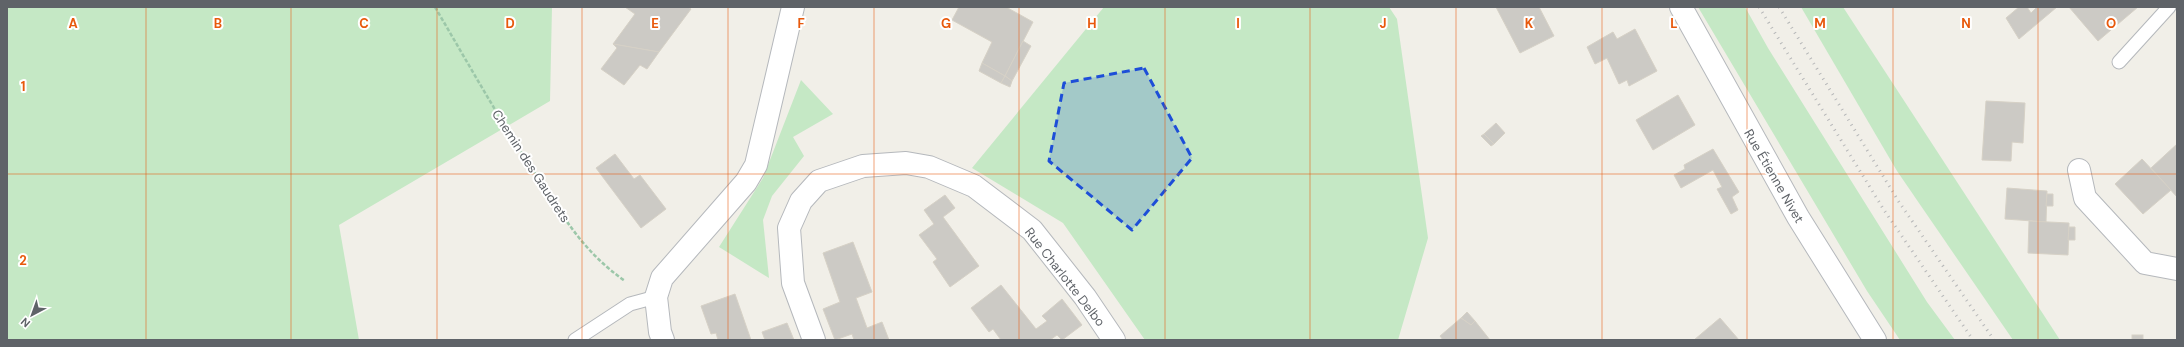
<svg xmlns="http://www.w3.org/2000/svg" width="2184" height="347" font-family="'DM Sans',sans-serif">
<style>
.green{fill:#c5e8c5}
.building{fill:#cccac5;stroke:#d6d1c6}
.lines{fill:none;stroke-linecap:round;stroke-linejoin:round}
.service-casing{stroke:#b5b8bc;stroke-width:15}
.minor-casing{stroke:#b5b8bc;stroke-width:24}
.path{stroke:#9cc7a9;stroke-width:2.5;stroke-dasharray:4 2;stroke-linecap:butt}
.service{stroke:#fff;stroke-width:13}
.minor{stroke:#fff;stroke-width:22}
.rail{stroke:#b6b7b8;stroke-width:3;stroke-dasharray:1 5;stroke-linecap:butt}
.marked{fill:#1d4ed8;fill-opacity:0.2;stroke:#1d4ed8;stroke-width:3;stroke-dasharray:8 5;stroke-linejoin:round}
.grid{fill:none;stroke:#e8590c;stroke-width:1;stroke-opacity:0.55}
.labels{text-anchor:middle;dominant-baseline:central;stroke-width:4;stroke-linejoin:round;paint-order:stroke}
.street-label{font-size:13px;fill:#5f6368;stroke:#fff}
.grid-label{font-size:13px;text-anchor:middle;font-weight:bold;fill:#e8590c;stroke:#fff;stroke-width:4;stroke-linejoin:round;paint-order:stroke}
</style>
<rect width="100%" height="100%" fill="#f1efe8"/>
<g class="green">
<polygon points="7,7 552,7 550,101 339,225 359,340 7,340"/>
<polygon points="1104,7 1389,7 1397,19 1428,238 1398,340 1145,340 1063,223 972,168"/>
<polygon points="1698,7 1745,7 1768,48 1927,302 1955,340 1900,340 1867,291"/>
<polygon points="1801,7 1843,7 2060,340 2013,340 1897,171"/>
<polygon points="801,80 833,114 793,137 804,156 772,196 763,220 769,278 719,247 763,178"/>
</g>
<g class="building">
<polygon points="625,7 688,7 691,9 659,52 613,44 635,14"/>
<polygon points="959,7 1006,7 1033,22 1005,76 982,63 992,42 952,20"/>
<polygon points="1496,7 1539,7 1554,36 1520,53"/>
<polygon points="2019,7 2027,7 2031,13 2037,7 2057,7 2019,39 2006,18"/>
<polygon points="2069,7 2138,7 2098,41"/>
<polygon points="1635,29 1657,71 1629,86 1627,80 1619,84 1607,58 1595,64 1587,47 1613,32 1617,39"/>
<polygon points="1023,41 1031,46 1012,81 1005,76"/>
<polygon points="613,44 659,52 647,69 640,65 624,85 601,69 617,48"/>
<polygon points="982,63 1005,76 1001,83 979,71"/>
<polygon points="1005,76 1012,81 1010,87 1001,83"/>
<polygon points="1678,95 1695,125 1653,150 1636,120"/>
<polygon points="1986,101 2025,103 2023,143 2012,142 2011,161 1982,160"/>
<polygon points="1496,123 1505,133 1494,144 1484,134"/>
<polygon points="1484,134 1494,144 1491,146 1481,136"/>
<polygon points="2177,144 2177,197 2151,168"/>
<polygon points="1713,149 1739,192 1732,197 1738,210 1731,214 1717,189 1722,187 1713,170 1681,188 1674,175 1685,169 1684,165"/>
<polygon points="615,154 634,179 640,175 666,209 641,228 596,168"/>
<polygon points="2142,159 2171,190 2143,214 2115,184"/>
<polygon points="2007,188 2047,191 2046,222 2005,219"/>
<polygon points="2047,194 2053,194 2053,206 2046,206"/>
<polygon points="945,195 955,208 943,217 979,266 950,287 933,262 937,259 919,235 934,224 924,210"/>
<polygon points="2029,221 2069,223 2068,255 2028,253"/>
<polygon points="2069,227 2075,227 2075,240 2068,240"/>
<polygon points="853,242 872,292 856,298 867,328 882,322 889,340 854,340 852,334 835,340 823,309 840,302 823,253"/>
<polygon points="1001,285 1036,329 1047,321 1042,316 1062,299 1082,325 1062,340 1057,335 1050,340 1001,340 993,329 989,332 971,308"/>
<polygon points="735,294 751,340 718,340 716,333 711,334 701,306"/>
<polygon points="1467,312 1475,321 1471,325 1461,318"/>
<polygon points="1461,318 1471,325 1475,321 1490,340 1443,340 1440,336"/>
<polygon points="1720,318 1739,340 1694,340"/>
<polygon points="787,323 794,340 765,340 762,332"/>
<rect x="2132" y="335" width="11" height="5"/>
</g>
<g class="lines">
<defs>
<g id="service">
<polyline points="2119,62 2169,7"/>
<polyline points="575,340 630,304 656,297"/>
</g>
<g id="minor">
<polyline points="1681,7 1798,217 1875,340"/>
<polyline points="2079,170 2085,198 2145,263 2177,269"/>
<polyline points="663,340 660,332 656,297 662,278 746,182 756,165 793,7"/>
<polyline points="814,340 793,283 789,228 801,201 819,181 863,166 906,163 929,167 974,186 1032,230 1085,297 1114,340"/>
</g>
</defs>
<use href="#service" class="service-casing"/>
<use href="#minor" class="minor-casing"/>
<path class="path" d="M435 7C469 65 502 124 540 181 566 221 585 253 625 281"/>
<use href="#service" class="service"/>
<use href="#minor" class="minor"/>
<g class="rail">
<polyline points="1759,7 1884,210 1973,340"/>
<polyline points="1779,7 1899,202 1994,340"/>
</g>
</g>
<path class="marked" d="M1144 68 1192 158 1132 230 1049 161 1064 83Z"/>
<path class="grid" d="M146 7V340M291 7V340M437 7V340M582 7V340M728 7V340M874 7V340M1019 7V340M1165 7V340M1310 7V340M1456 7V340M1602 7V340M1747 7V340M1893 7V340M2038 7V340M7 174H2177"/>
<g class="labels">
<g class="street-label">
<text transform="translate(531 166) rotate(57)">Chemin des Gaudrets</text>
<text transform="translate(1774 176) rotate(60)">Rue Étienne Nivet</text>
<text transform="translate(1065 277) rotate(52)">Rue Charlotte Delbo</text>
</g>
</g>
<g class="grid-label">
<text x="73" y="28">A</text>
<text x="218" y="28">B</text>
<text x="364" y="28">C</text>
<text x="510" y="28">D</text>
<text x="655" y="28">E</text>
<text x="801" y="28">F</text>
<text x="946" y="28">G</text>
<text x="1092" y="28">H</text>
<text x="1238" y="28">I</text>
<text x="1383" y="28">J</text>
<text x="1529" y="28">K</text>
<text x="1674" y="28">L</text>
<text x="1820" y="28">M</text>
<text x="1966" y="28">N</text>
<text x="2111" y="28">O</text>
<text x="23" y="91">1</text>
<text x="23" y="265">2</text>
</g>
<rect width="2184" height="347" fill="none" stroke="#5f6368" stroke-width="16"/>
<g transform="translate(32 315) rotate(221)" stroke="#ffffff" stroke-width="3" paint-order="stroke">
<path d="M0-3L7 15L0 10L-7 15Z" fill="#5f6368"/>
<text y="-6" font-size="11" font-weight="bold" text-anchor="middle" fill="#5f6368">N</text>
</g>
</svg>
